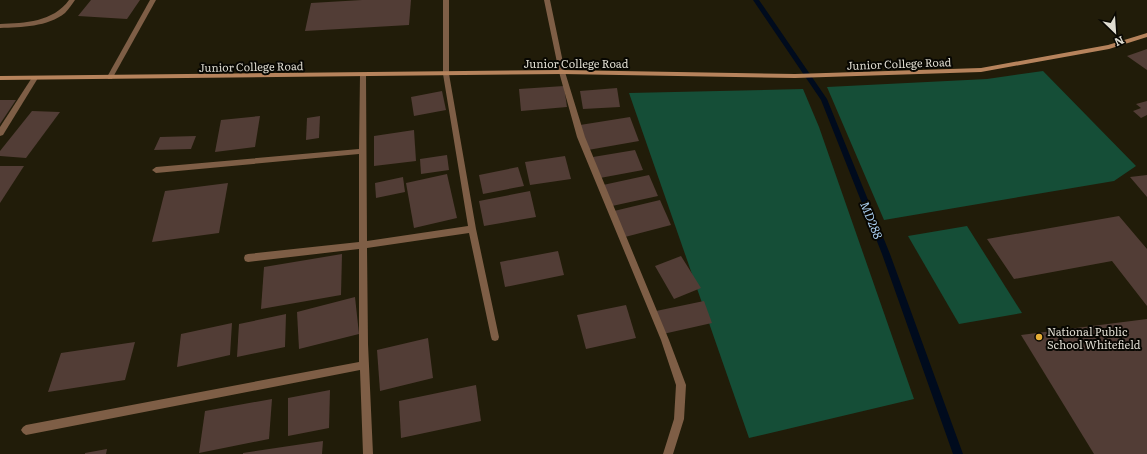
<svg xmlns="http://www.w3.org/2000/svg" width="1147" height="454" font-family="Literata,serif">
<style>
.green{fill:#154e37}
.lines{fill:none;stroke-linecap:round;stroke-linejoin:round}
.stream{fill:#000b1d;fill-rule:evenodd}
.building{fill:#523d36}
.lane{fill:#7e5e46;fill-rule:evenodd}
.street{fill:#7e5e46;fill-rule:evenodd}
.secondary{fill:#b6835c;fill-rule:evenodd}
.poi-dot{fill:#e5ad35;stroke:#080702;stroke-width:1.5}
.labels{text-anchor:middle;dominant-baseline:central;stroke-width:4;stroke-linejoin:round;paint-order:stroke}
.street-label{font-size:11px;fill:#dfdcd1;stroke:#080702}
.poi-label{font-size:11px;fill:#dfdcd1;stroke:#080702;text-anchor:start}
.water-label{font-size:12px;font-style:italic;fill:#abcff0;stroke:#080702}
</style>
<rect width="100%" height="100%" fill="#211c09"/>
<g class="green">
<polygon points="1043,71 1136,166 1114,181 884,220 827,87 987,79"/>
<polygon points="803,89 819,127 914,399 749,438 629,93"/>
<polygon points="967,226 1022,313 959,324 908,236"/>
</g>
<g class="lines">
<polygon class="stream" points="753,0 759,0 827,99 890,254 963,454 953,454 882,254 821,100"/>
</g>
<g class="building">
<polygon points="91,0 140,0 127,19 78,16"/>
<polygon points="362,0 411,0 409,25 305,31 311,3"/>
<polygon points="1147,49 1147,70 1127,56"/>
<polygon points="564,86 567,107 521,111 519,89"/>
<polygon points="617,88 620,107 583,109 580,91"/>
<polygon points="442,91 446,110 414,116 411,97"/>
<polygon points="0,100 16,100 0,124"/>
<polygon points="1147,101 1147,115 1141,118 1133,111 1141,108 1136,104"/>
<polygon points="32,111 60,112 26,158 0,156 0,151"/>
<polygon points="260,116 255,147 215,152 221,120"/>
<polygon points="320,116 319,138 306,140 307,118"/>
<polygon points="630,117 639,141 588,150 580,125"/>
<polygon points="414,130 416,161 374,166 374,136"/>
<polygon points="196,136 191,149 154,150 160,137"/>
<polygon points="635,150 643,170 600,178 593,157"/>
<polygon points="447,155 449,170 421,174 420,159"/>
<polygon points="565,156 571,179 530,185 525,162"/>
<polygon points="0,166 24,166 0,203"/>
<polygon points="518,167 524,186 483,194 479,175"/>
<polygon points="447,174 457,218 414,228 406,183"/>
<polygon points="649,175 658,196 612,206 603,185"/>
<polygon points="1147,175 1147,197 1130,177"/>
<polygon points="403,177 405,192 376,198 375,183"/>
<polygon points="228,183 219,233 152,242 165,191"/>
<polygon points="530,191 536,217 484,226 479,201"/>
<polygon points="660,200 671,225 625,237 614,211"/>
<polygon points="1119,216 1147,249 1147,306 1112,261 1014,279 987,239"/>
<polygon points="558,251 564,275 505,287 500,262"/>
<polygon points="342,254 341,295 261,309 264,267"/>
<polygon points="681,256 701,288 674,299 655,266"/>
<polygon points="355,297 359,334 299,349 297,312"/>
<polygon points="704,301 712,323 663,334 656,311"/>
<polygon points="626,305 636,338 586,349 577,315"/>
<polygon points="286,314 285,347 237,357 239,324"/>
<polygon points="1147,319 1147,454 1094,454 1021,335"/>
<polygon points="232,323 230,355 177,367 181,334"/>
<polygon points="428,338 433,378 380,391 377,350"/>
<polygon points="135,342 125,380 48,392 61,353"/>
<polygon points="476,385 481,421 401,438 399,401"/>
<polygon points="330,390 329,428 288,436 288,398"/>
<polygon points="272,399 269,439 199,453 205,411"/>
<polygon points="323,441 322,454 243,454 243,453"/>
<polygon points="107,449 106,454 85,454 85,453"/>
</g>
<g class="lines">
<path class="lane" d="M69 0H75C72 4 69 9 65 13 48 27 21 27 0 28V24C25 23 53 22 69 0Z"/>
<g class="street">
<polygon points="150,0 156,0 112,79 108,79 107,77"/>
<polygon points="443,0 449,0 449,74 476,229 499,337 498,340 495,341 492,340 491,337 469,233 367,248 368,344 373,454 363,454 360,370 26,435 23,433 21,430 23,427 26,425 359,362 359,249 248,262 245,261 244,258 245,255 248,254 359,242 359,154 156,173 152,170 156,167 359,149 360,75 363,73 366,75 367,241 468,226 443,74"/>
<polygon points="544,0 550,0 565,72 585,137 669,340 686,385 684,419 673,454 663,454 674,419 676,385 661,340 577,137 559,72"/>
<polygon points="33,76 35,76 38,78 3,135 0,136 0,127"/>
</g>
<polygon class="secondary" points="1147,33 1147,37 1109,49 981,72 795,78 562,74 0,80 0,76 562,70 795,74 981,68 1108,45"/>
</g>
<circle class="poi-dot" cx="1039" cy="337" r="4"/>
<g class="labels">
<g class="street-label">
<text x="576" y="63">Junior College Road</text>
<text transform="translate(899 63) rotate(-2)">Junior College Road</text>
<text transform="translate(251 66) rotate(-1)">Junior College Road</text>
</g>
<g class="poi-label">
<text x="1047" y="331">National Public<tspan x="1047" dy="13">School Whitefield</tspan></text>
</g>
<g class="water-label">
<text transform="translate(872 220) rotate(68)">MD288</text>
</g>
</g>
<g transform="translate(1115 32) rotate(155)" stroke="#080702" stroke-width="3" paint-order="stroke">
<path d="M0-3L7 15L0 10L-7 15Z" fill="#dfdcd1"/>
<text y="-6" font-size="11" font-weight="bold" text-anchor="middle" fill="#dfdcd1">N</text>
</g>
</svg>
